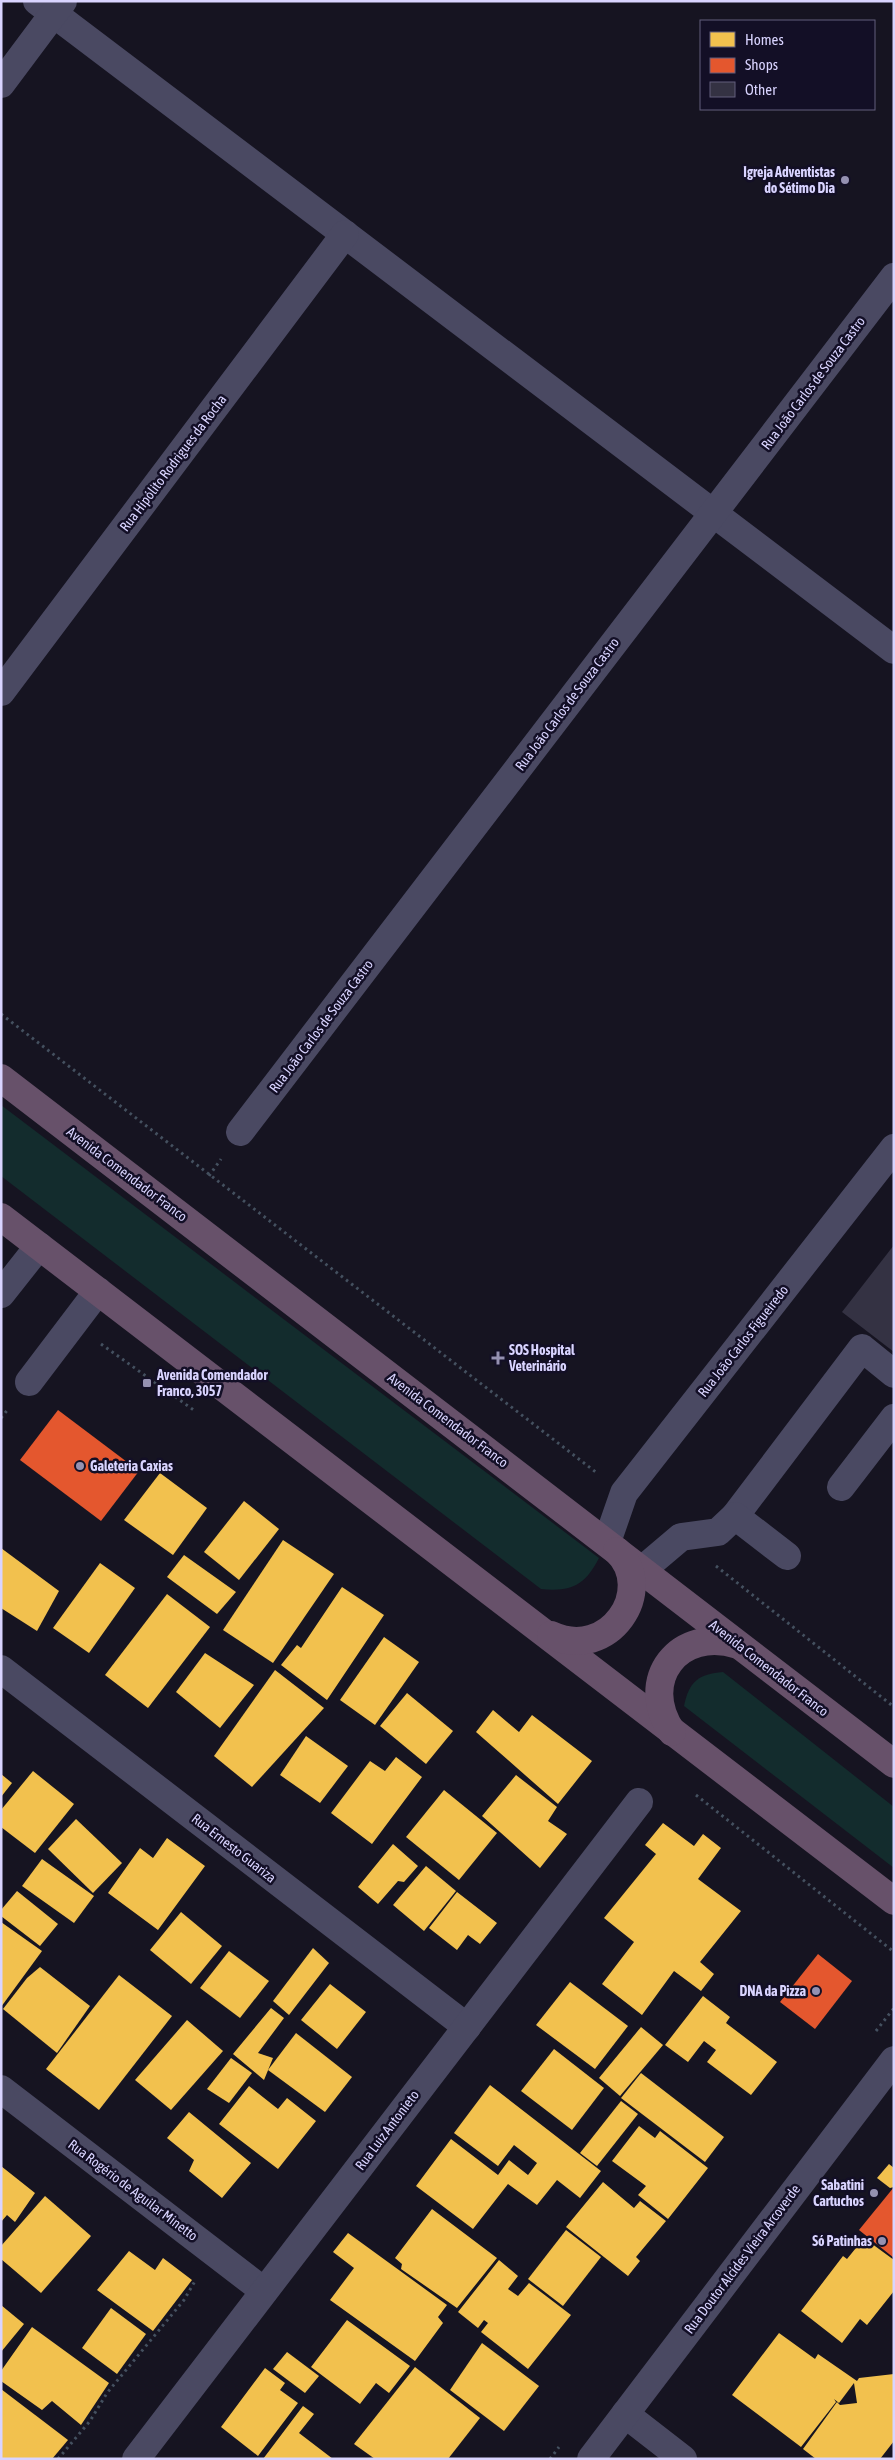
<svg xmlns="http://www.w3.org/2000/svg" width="895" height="2460" font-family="'Asap Condensed',sans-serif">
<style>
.green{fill:#132c2d}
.homes{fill:#f2c14e}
.shops{fill:#e4572e}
.building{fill:#343243}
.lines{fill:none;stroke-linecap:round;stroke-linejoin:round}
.path{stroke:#44505f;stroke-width:3;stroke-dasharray:2.5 4;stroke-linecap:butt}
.minor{stroke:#4a4962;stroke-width:28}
.highway{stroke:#67516a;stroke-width:28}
.poi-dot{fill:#9591b1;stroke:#130f26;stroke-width:2}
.labels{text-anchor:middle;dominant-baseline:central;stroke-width:5;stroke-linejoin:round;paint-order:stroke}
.poi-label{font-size:14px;font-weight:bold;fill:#d9d4ff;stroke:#130f26;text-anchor:end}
.street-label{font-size:14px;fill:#d9d4ff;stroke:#130f26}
</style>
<rect width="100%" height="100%" fill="#161421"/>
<g class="green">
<path d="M1 1105 599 1558C585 1585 572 1592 541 1589L1 1176Z"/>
<path d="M723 1672 894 1807V1868L684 1706C689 1681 699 1674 723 1672Z"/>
</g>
<g class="homes">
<polygon points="160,1473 207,1508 173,1555 124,1520"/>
<polygon points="244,1501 279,1529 239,1580 204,1552"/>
<polygon points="283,1540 334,1574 273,1663 223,1630"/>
<polygon points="1,1548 59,1591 37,1631 1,1608"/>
<polygon points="184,1555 236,1592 217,1614 167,1577"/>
<polygon points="100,1563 135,1588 89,1653 53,1628"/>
<polygon points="342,1587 384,1615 327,1700 281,1665 297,1645 301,1648"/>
<polygon points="167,1594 210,1627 148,1708 105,1675"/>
<polygon points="384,1637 419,1662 375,1725 340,1700"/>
<polygon points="205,1653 254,1685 220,1728 176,1692"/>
<polygon points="275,1670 324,1708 252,1787 214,1756"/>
<polygon points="407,1693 453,1731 426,1764 380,1726"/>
<polygon points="493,1710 519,1732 532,1715 592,1761 558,1804 476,1732"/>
<polygon points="306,1736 348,1766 320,1803 280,1775"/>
<polygon points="396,1757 422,1777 372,1844 331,1813 370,1761 385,1771"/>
<polygon points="33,1771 74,1804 35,1853 1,1827 1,1810"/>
<polygon points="1,1774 12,1783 1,1797"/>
<polygon points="516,1775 557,1807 548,1821 567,1834 540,1868 482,1816"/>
<polygon points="444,1790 497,1833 459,1880 406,1837"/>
<polygon points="76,1819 122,1863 93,1893 48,1849"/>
<polygon points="663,1823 694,1846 703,1834 721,1848 698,1879 741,1911 700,1962 714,1974 701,1991 674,1971 642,2015 602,1984 634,1942 604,1918 656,1854 645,1845"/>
<polygon points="167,1838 205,1866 158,1930 108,1893 140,1848 153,1858"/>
<polygon points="393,1844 418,1866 404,1882 398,1881 378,1904 358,1887"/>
<polygon points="42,1859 94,1896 74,1923 22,1886"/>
<polygon points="426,1866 456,1891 424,1931 393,1905"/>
<polygon points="17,1891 58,1924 40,1946 1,1916 1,1910"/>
<polygon points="457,1892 497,1923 480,1944 468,1935 457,1950 429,1928"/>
<polygon points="181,1912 222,1946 191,1984 150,1950"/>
<polygon points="1,1922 42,1951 1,2007"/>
<polygon points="313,1948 329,1963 289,2015 273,2001"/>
<polygon points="229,1951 269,1981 240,2018 200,1988"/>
<polygon points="40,1967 90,2006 57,2053 3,2009 27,1978"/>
<polygon points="119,1975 172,2016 99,2110 46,2069"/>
<polygon points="570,1982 628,2026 595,2069 536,2025"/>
<polygon points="330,1984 366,2012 337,2049 301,2020"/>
<polygon points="703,1996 730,2017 726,2023 777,2062 751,2095 707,2062 716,2050 704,2041 688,2062 665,2045"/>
<polygon points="271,2008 284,2018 258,2053 273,2058 264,2080 233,2054"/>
<polygon points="187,2020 223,2051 171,2110 135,2080"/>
<polygon points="641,2027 663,2045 620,2096 599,2078"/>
<polygon points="296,2033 352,2077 325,2112 268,2070"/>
<polygon points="554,2049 604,2088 572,2130 521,2091"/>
<polygon points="231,2058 252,2073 229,2103 207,2089"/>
<polygon points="641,2073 724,2137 705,2162 621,2098"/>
<polygon points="490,2085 601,2171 580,2198 557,2180 537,2205 508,2184 473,2229 416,2186 451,2139 498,2175 509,2160 528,2175 537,2163 514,2145 498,2166 454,2133"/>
<polygon points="249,2086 278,2109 287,2098 316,2121 278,2169 219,2124"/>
<polygon points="621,2101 638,2114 597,2166 580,2153"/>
<polygon points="189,2112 251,2163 222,2198 189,2171 194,2160 167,2138"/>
<polygon points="639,2126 655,2138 660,2131 708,2168 668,2219 638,2195 646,2186 612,2161"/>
<polygon points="889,2164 894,2168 894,2187 890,2188 877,2178"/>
<polygon points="1,2166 35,2193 15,2222 7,2215 1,2222"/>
<polygon points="603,2182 634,2208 640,2201 666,2221 636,2257 640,2261 628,2276 566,2227"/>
<polygon points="45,2196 91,2236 41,2293 1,2259 1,2246"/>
<polygon points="432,2209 497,2258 457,2308 401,2269 402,2264 395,2258"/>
<polygon points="566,2230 601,2257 563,2306 528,2279"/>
<polygon points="348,2233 447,2305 438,2317 443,2323 415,2361 330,2300 354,2268 333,2252"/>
<polygon points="864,2238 894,2260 894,2291 867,2325 860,2319 842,2343 801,2311 843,2256 847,2259"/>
<polygon points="129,2251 155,2270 163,2258 192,2280 153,2331 97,2290"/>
<polygon points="499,2260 518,2276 508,2289 518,2296 529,2283 571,2315 528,2369 481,2332 488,2323 484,2320 478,2328 458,2312"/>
<polygon points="1,2305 24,2324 1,2352"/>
<polygon points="111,2308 146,2334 117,2374 82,2348"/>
<polygon points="347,2320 410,2366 389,2393 376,2383 360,2404 311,2367"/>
<polygon points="32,2327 109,2383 81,2425 52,2401 42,2410 1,2381 1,2371"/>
<polygon points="779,2333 815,2359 818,2354 857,2381 859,2378 894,2374 894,2441 880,2459 816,2459 803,2449 837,2402 840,2405 857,2403 854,2383 839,2403 834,2399 836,2402 801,2447 732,2395"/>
<polygon points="482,2343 539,2386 504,2431 450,2390"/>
<polygon points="287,2352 319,2376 305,2393 273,2369"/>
<polygon points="415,2367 480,2418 448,2459 375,2459 354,2444"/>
<polygon points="265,2368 285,2383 280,2390 298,2403 258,2456 221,2427"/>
<polygon points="1,2389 68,2440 52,2459 1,2459"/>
<polygon points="303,2406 314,2414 299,2433 333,2459 263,2459"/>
</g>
<g class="shops">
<polygon points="58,1410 139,1471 101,1521 20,1460"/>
<polygon points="818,1954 852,1981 815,2029 780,2002"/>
<polygon points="894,2187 894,2258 859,2230"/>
</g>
<polygon class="building" points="894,1245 894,1352 842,1312"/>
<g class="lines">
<g class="path">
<polyline points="1,1014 597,1473"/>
<polyline points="209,1176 221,1159"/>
<polyline points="101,1344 195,1411"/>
<polyline points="1,1418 9,1408"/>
<polyline points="716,1566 894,1707"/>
<polyline points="696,1795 894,1952"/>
<polyline points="876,2031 894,2008"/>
<polyline points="58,2459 90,2421 107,2393 184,2300 195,2281"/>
<polyline points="550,2459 559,2447"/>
</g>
<g class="minor">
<polyline points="37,1 894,650"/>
<polyline points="1,84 63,1"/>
<polyline points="1,692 345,234"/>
<polyline points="240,1132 894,277"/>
<polyline points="1,1294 39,1246"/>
<polyline points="29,1382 98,1291"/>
<polyline points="841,1487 894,1418"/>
<polyline points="735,1516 862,1348 894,1374"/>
<polyline points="607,1542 624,1493 894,1148"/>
<polyline points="642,1570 681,1537 718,1532 735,1516 787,1556"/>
<polyline points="1,1669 467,2027"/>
<polyline points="1,2089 264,2291"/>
<polyline points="625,2414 683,2459"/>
<polyline points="136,2459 639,1802"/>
<polyline points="591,2459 894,2060"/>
</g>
<g class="highway">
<polyline points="1,1078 894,1764"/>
<polyline points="1,1217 894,1901"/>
<path d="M551 1635C609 1662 657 1590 617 1551"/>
<path d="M672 1732C637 1680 679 1626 738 1645"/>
</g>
</g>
<g class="poi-dot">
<circle cx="845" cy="180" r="5"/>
<path d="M495.5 1350.5h5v5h5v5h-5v5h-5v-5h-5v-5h5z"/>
<rect x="142" y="1378" width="10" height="10" rx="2.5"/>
<circle cx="80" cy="1466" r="5"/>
<circle cx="816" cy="1991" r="5"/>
<circle cx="874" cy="2193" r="5"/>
<circle cx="882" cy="2241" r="5"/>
</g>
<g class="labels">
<g class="poi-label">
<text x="835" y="172">Igreja Adventistas<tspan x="835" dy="16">do Sétimo Dia</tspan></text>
<text x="509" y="1350" text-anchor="start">SOS Hospital<tspan x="509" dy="16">Veterinário</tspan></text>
<text x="157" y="1375" text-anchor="start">Avenida Comendador<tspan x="157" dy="16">Franco, 3057</tspan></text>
<text x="90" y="1466" text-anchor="start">Galeteria Caxias</text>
<text x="806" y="1991">DNA da Pizza</text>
<text x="864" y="2185">Sabatini<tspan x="864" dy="16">Cartuchos</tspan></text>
<text x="872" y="2241">Só Patinhas</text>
</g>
<g class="street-label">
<text transform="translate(813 383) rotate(-53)">Rua João Carlos de Souza Castro</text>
<text transform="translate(173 463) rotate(-53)">Rua Hipólito Rodrigues da Rocha</text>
<text transform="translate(567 704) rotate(-53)">Rua João Carlos de Souza Castro</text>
<text transform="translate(321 1026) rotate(-53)">Rua João Carlos de Souza Castro</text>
<text transform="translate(127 1174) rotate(37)">Avenida Comendador Franco</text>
<text transform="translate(743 1341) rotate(-52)">Rua João Carlos Figueiredo</text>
<text transform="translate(448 1420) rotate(37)">Avenida Comendador Franco</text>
<text transform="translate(769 1668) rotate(38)">Avenida Comendador Franco</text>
<text transform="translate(234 1848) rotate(38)">Rua Ernesto Guariza</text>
<text transform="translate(387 2130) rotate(-53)">Rua Luiz Antonieto</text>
<text transform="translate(133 2190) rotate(37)">Rua Rogério de Aguilar Minetto</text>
<text transform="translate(742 2259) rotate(-53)">Rua Doutor Alcides Vieira Arcoverde</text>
</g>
</g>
<rect width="895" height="2460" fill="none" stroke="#d9d4ff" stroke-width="5"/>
<rect x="700" y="20" width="175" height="90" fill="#130f26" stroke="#625e7d"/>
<rect x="710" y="32" width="25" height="15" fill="#f2c14e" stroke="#625e7d"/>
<text x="745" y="45" font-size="15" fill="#d9d4ff">Homes</text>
<rect x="710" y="58" width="25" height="15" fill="#e4572e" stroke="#625e7d"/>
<text x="745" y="70" font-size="15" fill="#d9d4ff">Shops</text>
<rect x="710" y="82" width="25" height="15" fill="#343243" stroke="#625e7d"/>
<text x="745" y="95" font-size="15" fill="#d9d4ff">Other</text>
</svg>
